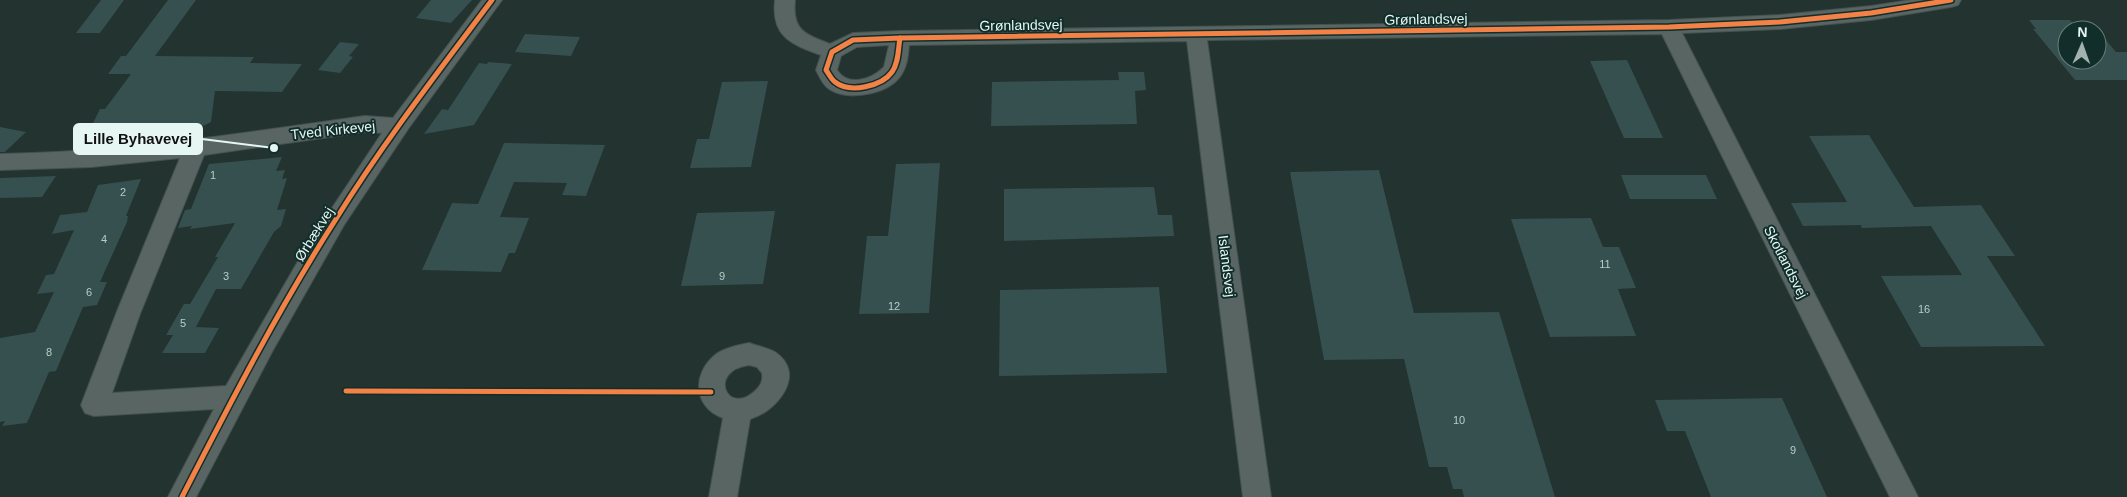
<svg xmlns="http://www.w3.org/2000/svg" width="2127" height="497" font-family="Arial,sans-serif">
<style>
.building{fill:#364f4f;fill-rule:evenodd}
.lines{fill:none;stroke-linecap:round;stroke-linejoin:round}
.minor-casing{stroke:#44514f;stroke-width:2}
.minor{fill:#586563;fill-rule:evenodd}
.cycleway-casing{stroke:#112e2b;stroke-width:8}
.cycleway{stroke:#f48246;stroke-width:5}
.labels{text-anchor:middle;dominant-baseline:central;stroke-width:4;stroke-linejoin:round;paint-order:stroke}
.number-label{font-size:11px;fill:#b9ccca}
.street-label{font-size:14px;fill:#e5f6f3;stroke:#112e2b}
.leader{fill:none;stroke:#e5f6f3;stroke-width:2}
.callout-dot{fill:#e5f6f3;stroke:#112e2b;stroke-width:2}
.callout{fill:#e5f6f3;stroke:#e5f6f3;stroke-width:2}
.callout-label{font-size:15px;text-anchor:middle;font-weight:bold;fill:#111}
</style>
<rect width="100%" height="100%" fill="#223330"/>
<g class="building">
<polygon points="101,0 124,0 100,33 76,33"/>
<polygon points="168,0 196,0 155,56 254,57 250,63 302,64 282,92 215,91 211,122 205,125 169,134 148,133 144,140 90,146 95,134 87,135 100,109 105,109 131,74 108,74 121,56 126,56"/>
<polygon points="431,0 472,0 451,23 416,18"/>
<path d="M2029 20H2070L2077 28H2096L2116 52H2127V80H2075L2033 29H2036ZM2067 30H2097V60H2067Z"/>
<polygon points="525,34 580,37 571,56 515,52"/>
<polygon points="340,42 359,44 349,56 353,57 340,73 318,70"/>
<polygon points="1627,60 1663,138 1624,138 1590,61"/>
<polygon points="488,62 512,64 474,125 424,134 442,109 448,110 479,63 487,64"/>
<polygon points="1118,72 1144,72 1146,90 1135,91 1137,124 991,126 992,82 1119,80"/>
<polygon points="768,81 751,167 690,168 697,139 709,139 722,82"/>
<polygon points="0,127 26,132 5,152 0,152"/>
<polygon points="1869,135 1914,207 1981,205 2015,256 1987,256 2045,346 1921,347 1881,276 1962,275 1931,226 1862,228 1861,225 1803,226 1791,203 1847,202 1809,136"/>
<polygon points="504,143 605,145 586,196 562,195 567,183 514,182 500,217 529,218 515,253 509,253 501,272 422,270 452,203 478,204"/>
<polygon points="282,157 276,171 285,170 282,179 287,178 277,210 286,209 281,226 274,232 241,289 216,289 196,327 219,328 205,353 162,353 173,335 166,335 184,304 190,304 218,257 215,257 235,223 190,229 192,226 178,228 185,210 191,209 209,164"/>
<polygon points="940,163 929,313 859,314 867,236 888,236 896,164"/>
<polygon points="1379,170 1414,313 1499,312 1555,497 1464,497 1462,489 1453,489 1447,467 1429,467 1404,359 1324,360 1290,172"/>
<polygon points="1621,175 1706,175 1717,199 1630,199"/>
<polygon points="56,176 42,197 0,198 0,178"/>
<polygon points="141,179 126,216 128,216 127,222 100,282 107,282 97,305 83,307 56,371 49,372 27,423 2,426 5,421 0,422 0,338 35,332 54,292 37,294 46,275 54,274 74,230 52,234 60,215 87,212 98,185"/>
<polygon points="1154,187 1158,215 1172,215 1174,236 1004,241 1004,189"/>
<polygon points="775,211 763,284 681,286 697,213"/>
<polygon points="1591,218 1603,247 1619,247 1636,288 1618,289 1636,336 1550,337 1511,219"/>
<polygon points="1159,287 1167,373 999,376 1000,290"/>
<polygon points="1782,398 1827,497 1711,497 1685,431 1667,431 1655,400"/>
</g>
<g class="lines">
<defs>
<g id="minor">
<path d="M482 0H502L408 129 344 225 273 350 196 497H168L214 409 94 416 85 413 81 405 116 314 180 158 91 167 0 170V154C123 152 243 133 365 116L393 118ZM365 132 382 133 308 244 226 386 112 393 140 314 204 155Z"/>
<path d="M775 0H795C792 30 804 34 830 44L853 33 900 31 1669 20 1780 15 1871 6 1911 0H1961L1958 5 1951 7 1871 20 1780 29 1682 33 1918 497H1890L1662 34 1207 40 1271 497H1243L1187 41 909 45C908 57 907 68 899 78 885 95 847 101 829 89 823 85 819 76 816 70L821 55C790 44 771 36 775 0ZM889 45 884 67C871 80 848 87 837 70L841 56 857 47Z"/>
<path d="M749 343C757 346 768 348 775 352 808 374 776 412 750 419L737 497H709L723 418C693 407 692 374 715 355 724 348 738 345 749 343ZM749 365 757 367 762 373C763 381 761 385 756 390 728 418 706 371 749 365Z"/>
</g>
</defs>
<use href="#minor" class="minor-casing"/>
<use href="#minor" class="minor"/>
<defs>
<g id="cycleway">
<path d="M900 38C898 49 899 62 892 72 882 86 850 94 835 82 831 79 829 74 826 70L832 52 853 40Z"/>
<polyline points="900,38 1669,27 1780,22 1871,13 1951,0"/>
<polyline points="346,391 711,392"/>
<path d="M182 497C230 403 279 308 336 219 383 143 438 72 492 0"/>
</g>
</defs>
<use href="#cycleway" class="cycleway-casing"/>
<use href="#cycleway" class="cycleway"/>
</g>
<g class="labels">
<g class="number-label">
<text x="213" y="175">1</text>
<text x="123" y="192">2</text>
<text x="104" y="239">4</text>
<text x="1605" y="264">11</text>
<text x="226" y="276">3</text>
<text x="722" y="276">9</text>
<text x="89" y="292">6</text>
<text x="894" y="306">12</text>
<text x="1924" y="309">16</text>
<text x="183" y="323">5</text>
<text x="49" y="352">8</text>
<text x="1459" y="420">10</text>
<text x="1793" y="450">9</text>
</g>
<g class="street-label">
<text transform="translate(1426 19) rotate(-1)">Grønlandsvej</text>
<text transform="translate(1021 25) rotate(-1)">Grønlandsvej</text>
<text transform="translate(333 130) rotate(-6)">Tved Kirkevej</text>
<text transform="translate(314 234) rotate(-58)">Ørbækvej</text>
<text transform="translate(1786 262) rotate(63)">Skotlandsvej</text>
<text transform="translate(1227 266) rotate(83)">Islandsvej</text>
</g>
</g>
<path class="leader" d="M274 148L202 139"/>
<circle class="callout-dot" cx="274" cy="148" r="5"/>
<rect class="callout" x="74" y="124" width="128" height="30" rx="5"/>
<g class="callout-label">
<text x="138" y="144">Lille Byhavevej</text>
</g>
<g transform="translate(2082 45) rotate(2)"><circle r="24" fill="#112e2b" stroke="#667e7b"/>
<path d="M0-4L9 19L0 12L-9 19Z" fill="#a1b2af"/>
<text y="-8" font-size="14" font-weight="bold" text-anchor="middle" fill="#e5f6f3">N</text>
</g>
</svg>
